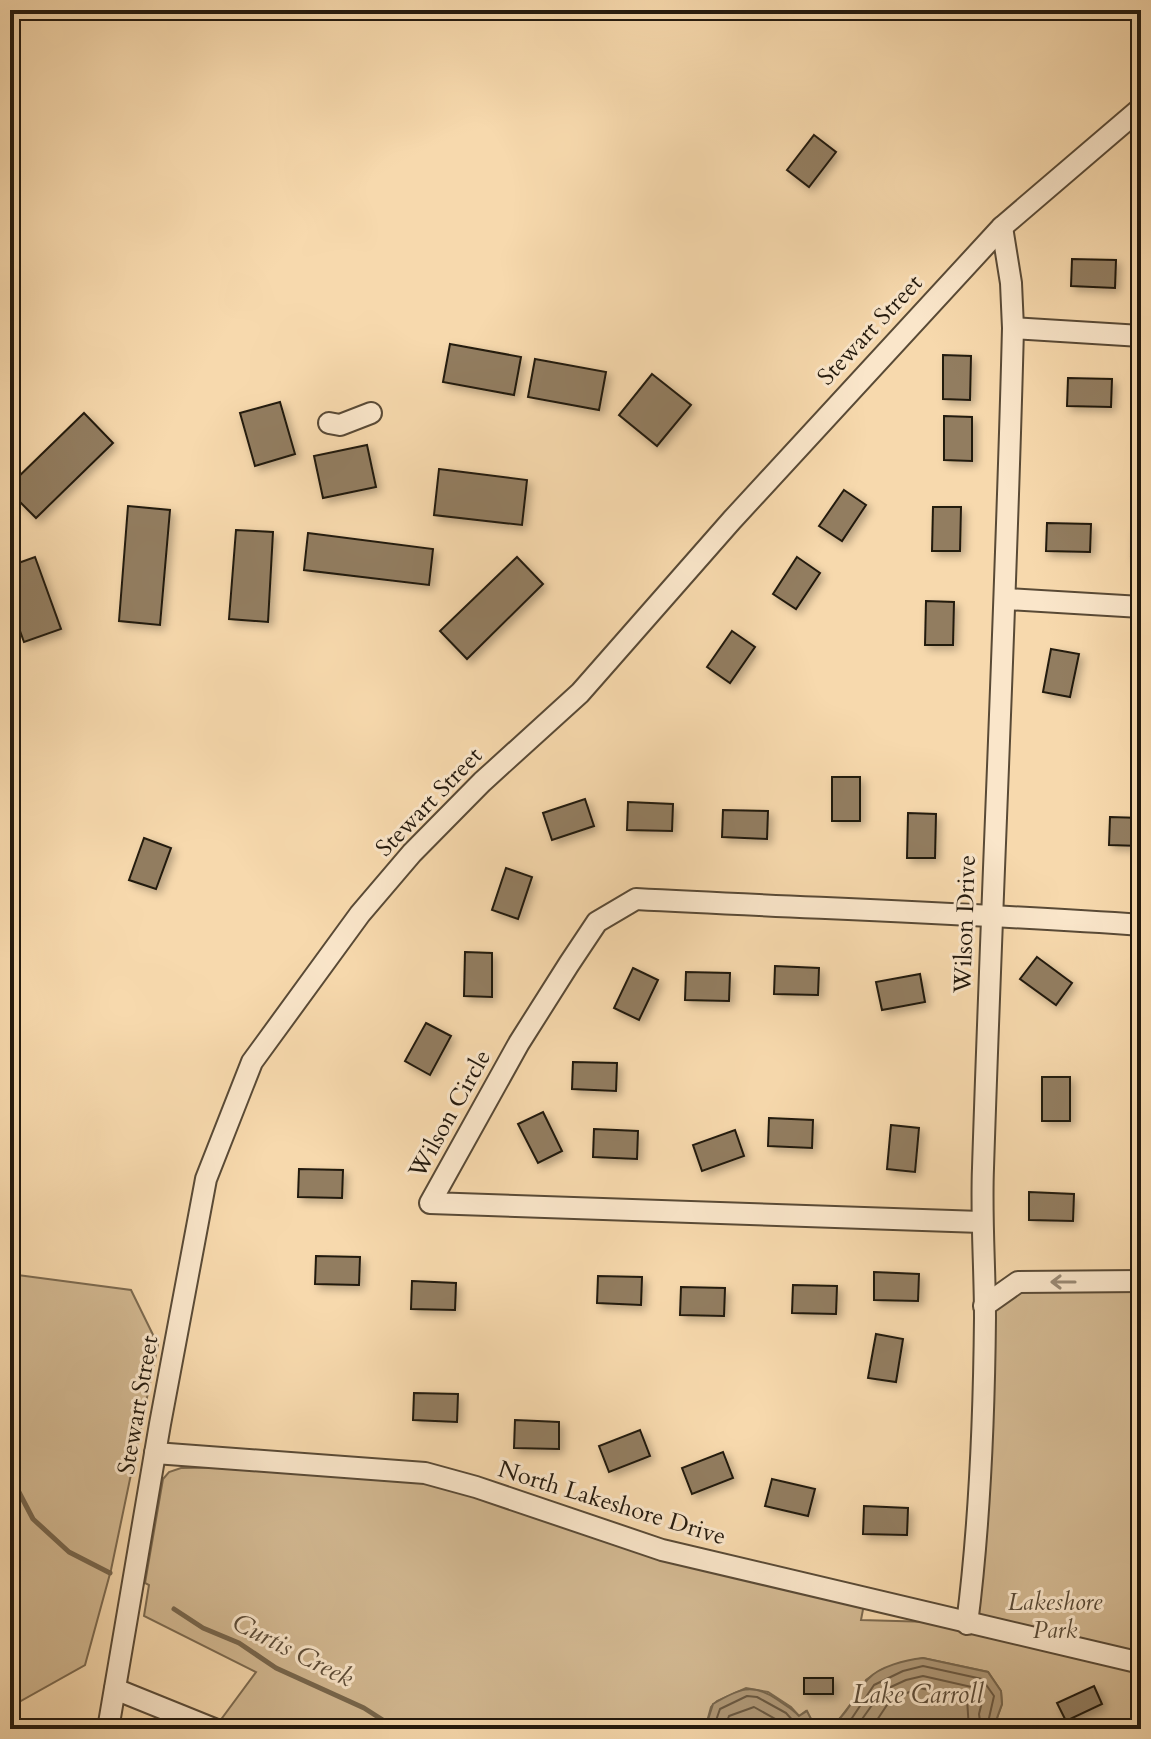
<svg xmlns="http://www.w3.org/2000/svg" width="1151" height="1739" font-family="Cardo,serif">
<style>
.green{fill:#d3b992;stroke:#7c6a50;stroke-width:2}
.water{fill:#af9877;stroke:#77664d;stroke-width:2}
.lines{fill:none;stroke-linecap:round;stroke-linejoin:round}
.shore{stroke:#6a5942;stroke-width:2}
.stream{stroke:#77664d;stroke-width:5}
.building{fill:#927d61;stroke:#241a0e;stroke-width:2;filter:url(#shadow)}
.minor-casing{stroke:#594a36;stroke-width:24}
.minor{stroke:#fae6ca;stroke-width:20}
.oneway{stroke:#9a8a75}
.labels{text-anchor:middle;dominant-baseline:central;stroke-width:6;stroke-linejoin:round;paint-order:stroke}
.street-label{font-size:24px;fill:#241a0e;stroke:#fae6ca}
.park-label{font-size:24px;font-style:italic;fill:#594a36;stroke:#fae6ca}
.water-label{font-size:26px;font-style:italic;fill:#5c4c38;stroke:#fae6ca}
</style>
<defs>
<filter id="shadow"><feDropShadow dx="4" dy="4" stdDeviation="4" flood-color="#0004"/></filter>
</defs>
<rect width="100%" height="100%" fill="#f7d9ad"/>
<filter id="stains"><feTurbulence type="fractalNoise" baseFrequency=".0025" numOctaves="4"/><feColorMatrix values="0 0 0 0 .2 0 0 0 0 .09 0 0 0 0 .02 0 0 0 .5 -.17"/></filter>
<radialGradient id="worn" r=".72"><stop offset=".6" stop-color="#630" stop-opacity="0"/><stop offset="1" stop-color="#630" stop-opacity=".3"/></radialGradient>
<g class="green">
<polygon points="10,1274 131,1290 158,1345 111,1570 85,1665 10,1707"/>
<polygon points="1141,1281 1141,1717 1096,1729 1006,1729 997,1718 1002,1704 1001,1691 988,1672 923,1658 900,1663 881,1670 866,1680 863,1688 837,1722 811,1719 806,1711 799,1716 791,1707 768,1692 746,1688 717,1701 711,1707 705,1729 214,1729 256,1672 144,1616 149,1585 145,1583 163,1479 169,1472 181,1468 327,1466 379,1470 865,1599 861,1620 967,1623 984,1306 1018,1282"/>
</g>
<g class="water">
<path d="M923 1658 988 1672 1001 1691 1002 1704 997 1718 1006 1729H705L713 1704C738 1689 753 1682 778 1700 786 1706 792 1708 799 1716L807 1711 811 1719 837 1721C851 1709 857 1690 868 1679 880 1666 906 1660 923 1658Z"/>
<polygon points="1141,1717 1141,1729 1096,1729"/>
</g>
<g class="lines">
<g class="shore">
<polyline points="713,1729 720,1709 747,1696 757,1697 786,1713 795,1723 834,1729"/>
<polyline points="724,1729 729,1716 754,1707 779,1721 786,1729"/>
<polyline points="839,1729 852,1718 874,1685 903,1671 923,1666 982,1679 994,1696 989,1718 993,1729"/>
<polyline points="855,1729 882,1691 906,1680 923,1676 976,1688 983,1698 979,1714 981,1729"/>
<polyline points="871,1729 891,1699 920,1688 967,1699 969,1729"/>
</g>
<g class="stream">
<polyline points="10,1475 33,1519 69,1552 110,1573"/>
<polyline points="174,1609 203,1628 239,1643 276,1668 364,1708 389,1724 389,1729"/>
</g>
</g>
<g class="building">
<polygon points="814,135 836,152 809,187 787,170"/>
<polygon points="1072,259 1116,260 1115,288 1071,286"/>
<polygon points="1136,259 1141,259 1141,286 1135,286"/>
<polygon points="450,344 521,357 514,395 443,382"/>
<polygon points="943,355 971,356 970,400 943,399"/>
<polygon points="535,359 606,372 599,410 528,397"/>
<polygon points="652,374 691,405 657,446 619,415"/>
<polygon points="1068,378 1112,379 1111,407 1067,406"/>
<polygon points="280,402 295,454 255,466 240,413"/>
<polygon points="84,413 113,443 36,518 10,492 10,485"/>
<polygon points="944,416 972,417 972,461 944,460"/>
<polygon points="367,445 376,487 323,498 314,456"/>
<polygon points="439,469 527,480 522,525 434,515"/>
<polygon points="844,490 866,505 842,541 819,526"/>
<polygon points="128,506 170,510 160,625 119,621"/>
<polygon points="933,507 961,507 960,551 932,551"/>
<polygon points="1047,523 1091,524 1090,552 1046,551"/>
<polygon points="1132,529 1141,529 1141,557 1131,556"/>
<polygon points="236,530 273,532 268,622 229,619"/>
<polygon points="308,533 433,549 429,585 304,570"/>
<polygon points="35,557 61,629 24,642 10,603 10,566"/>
<polygon points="517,557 543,584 467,659 440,631"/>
<polygon points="797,557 820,573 796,609 773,594"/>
<polygon points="926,601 954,602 953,645 925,645"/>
<polygon points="732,631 755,647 730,683 707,667"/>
<polygon points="1051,649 1079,654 1070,697 1043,692"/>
<polygon points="1136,664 1141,664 1141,692 1135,691"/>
<rect x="832" y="777" width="28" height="44"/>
<polygon points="585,799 594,826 552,840 543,813"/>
<polygon points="628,802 673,804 672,831 627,830"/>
<polygon points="723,810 768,811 767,839 722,837"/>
<polygon points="908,813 936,814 935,858 907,858"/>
<polygon points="1110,817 1141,818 1141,846 1109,845"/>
<polygon points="144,838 171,848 156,889 129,880"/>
<polygon points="506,868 532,877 518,919 492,910"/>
<polygon points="465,952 492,953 492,997 464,996"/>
<polygon points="1037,957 1072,983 1056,1005 1020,979"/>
<polygon points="775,966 819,968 818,995 774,994"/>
<polygon points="633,968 658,980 639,1020 614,1008"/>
<polygon points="686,972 730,973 729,1001 685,1000"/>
<polygon points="920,974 925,1002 882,1010 876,982"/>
<polygon points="426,1023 451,1036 430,1075 405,1061"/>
<polygon points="573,1062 617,1063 616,1091 572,1089"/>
<rect x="1042" y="1077" width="28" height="44"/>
<polygon points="543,1112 562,1151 538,1163 518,1124"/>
<polygon points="769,1118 813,1120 812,1148 768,1146"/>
<polygon points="891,1125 919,1128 915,1172 887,1169"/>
<polygon points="594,1129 638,1131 637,1159 593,1157"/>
<polygon points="735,1130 744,1156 702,1171 693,1145"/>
<polygon points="299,1169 343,1170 342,1198 298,1197"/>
<polygon points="1029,1192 1074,1194 1073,1221 1029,1220"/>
<polygon points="316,1256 360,1257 359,1285 315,1284"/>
<polygon points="874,1272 919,1274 918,1301 874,1300"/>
<polygon points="598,1276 642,1277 641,1305 597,1303"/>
<polygon points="412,1281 456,1283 455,1310 411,1309"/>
<polygon points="793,1285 837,1286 836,1314 792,1313"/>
<polygon points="681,1287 725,1288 724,1316 680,1315"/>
<polygon points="876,1334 903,1339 896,1382 868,1378"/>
<polygon points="414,1393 458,1394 457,1422 413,1420"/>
<polygon points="515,1420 559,1422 559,1449 514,1448"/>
<polygon points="640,1430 650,1456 609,1472 599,1446"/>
<polygon points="723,1452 733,1478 692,1494 682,1468"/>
<polygon points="772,1479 815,1489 808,1516 765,1506"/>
<polygon points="864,1506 908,1508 907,1535 863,1534"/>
<rect x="804" y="1678" width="29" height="16"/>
<polygon points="1094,1686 1102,1704 1066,1721 1057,1703"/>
</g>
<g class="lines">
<defs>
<g id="minor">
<polyline points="1013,328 1141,336"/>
<polyline points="329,423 340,425 371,413"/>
<polyline points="1006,599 1141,607"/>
<path d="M981 1222 430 1203 519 1043 569 964 597 922 636 899C804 908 973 913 1141 925"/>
<polyline points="984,1306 1018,1282 1141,1281"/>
<polyline points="155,1453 425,1473 476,1487 662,1550 1141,1663"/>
<path d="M967 1624C980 1523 984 1420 985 1318 985 1268 981 1218 983 1168 992 888 1006 608 1013 328L1011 283 1002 227"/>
<polyline points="115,1689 214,1729"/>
<polyline points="108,1729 160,1424 206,1179 252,1062 360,914 412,853 482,782 580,693 732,520 1002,227 1141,108"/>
</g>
</defs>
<use href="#minor" class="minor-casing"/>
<use href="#minor" class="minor"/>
</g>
<defs><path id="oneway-shaft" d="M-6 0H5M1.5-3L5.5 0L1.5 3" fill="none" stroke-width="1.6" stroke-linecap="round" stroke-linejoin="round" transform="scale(2)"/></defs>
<use class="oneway" href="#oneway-shaft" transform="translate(1063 1282) rotate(180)"/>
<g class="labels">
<g class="street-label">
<text transform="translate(870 330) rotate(-47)">Stewart Street</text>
<text transform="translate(429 802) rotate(-46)">Stewart Street</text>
<text transform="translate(965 924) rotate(-88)">Wilson Drive</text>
<text transform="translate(450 1114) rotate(-61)">Wilson Circle</text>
<text transform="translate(138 1405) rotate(-80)">Stewart Street</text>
<text transform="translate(612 1503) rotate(17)">North Lakeshore Drive</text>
</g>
<g class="park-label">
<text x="1055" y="1602">Lakeshore<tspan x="1055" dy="28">Park</tspan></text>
</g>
<g class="water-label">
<text transform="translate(293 1650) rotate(27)">Curtis Creek</text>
<text x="918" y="1694">Lake Carroll</text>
</g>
</g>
<rect width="1151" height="1739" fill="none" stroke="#f7d9ad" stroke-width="40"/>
<rect x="12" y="12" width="1127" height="1715" fill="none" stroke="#241a0e" stroke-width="4"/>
<rect x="20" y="20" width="1111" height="1699" fill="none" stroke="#241a0e" stroke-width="2"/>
<rect width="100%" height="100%" filter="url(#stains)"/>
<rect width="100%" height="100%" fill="url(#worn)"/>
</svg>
